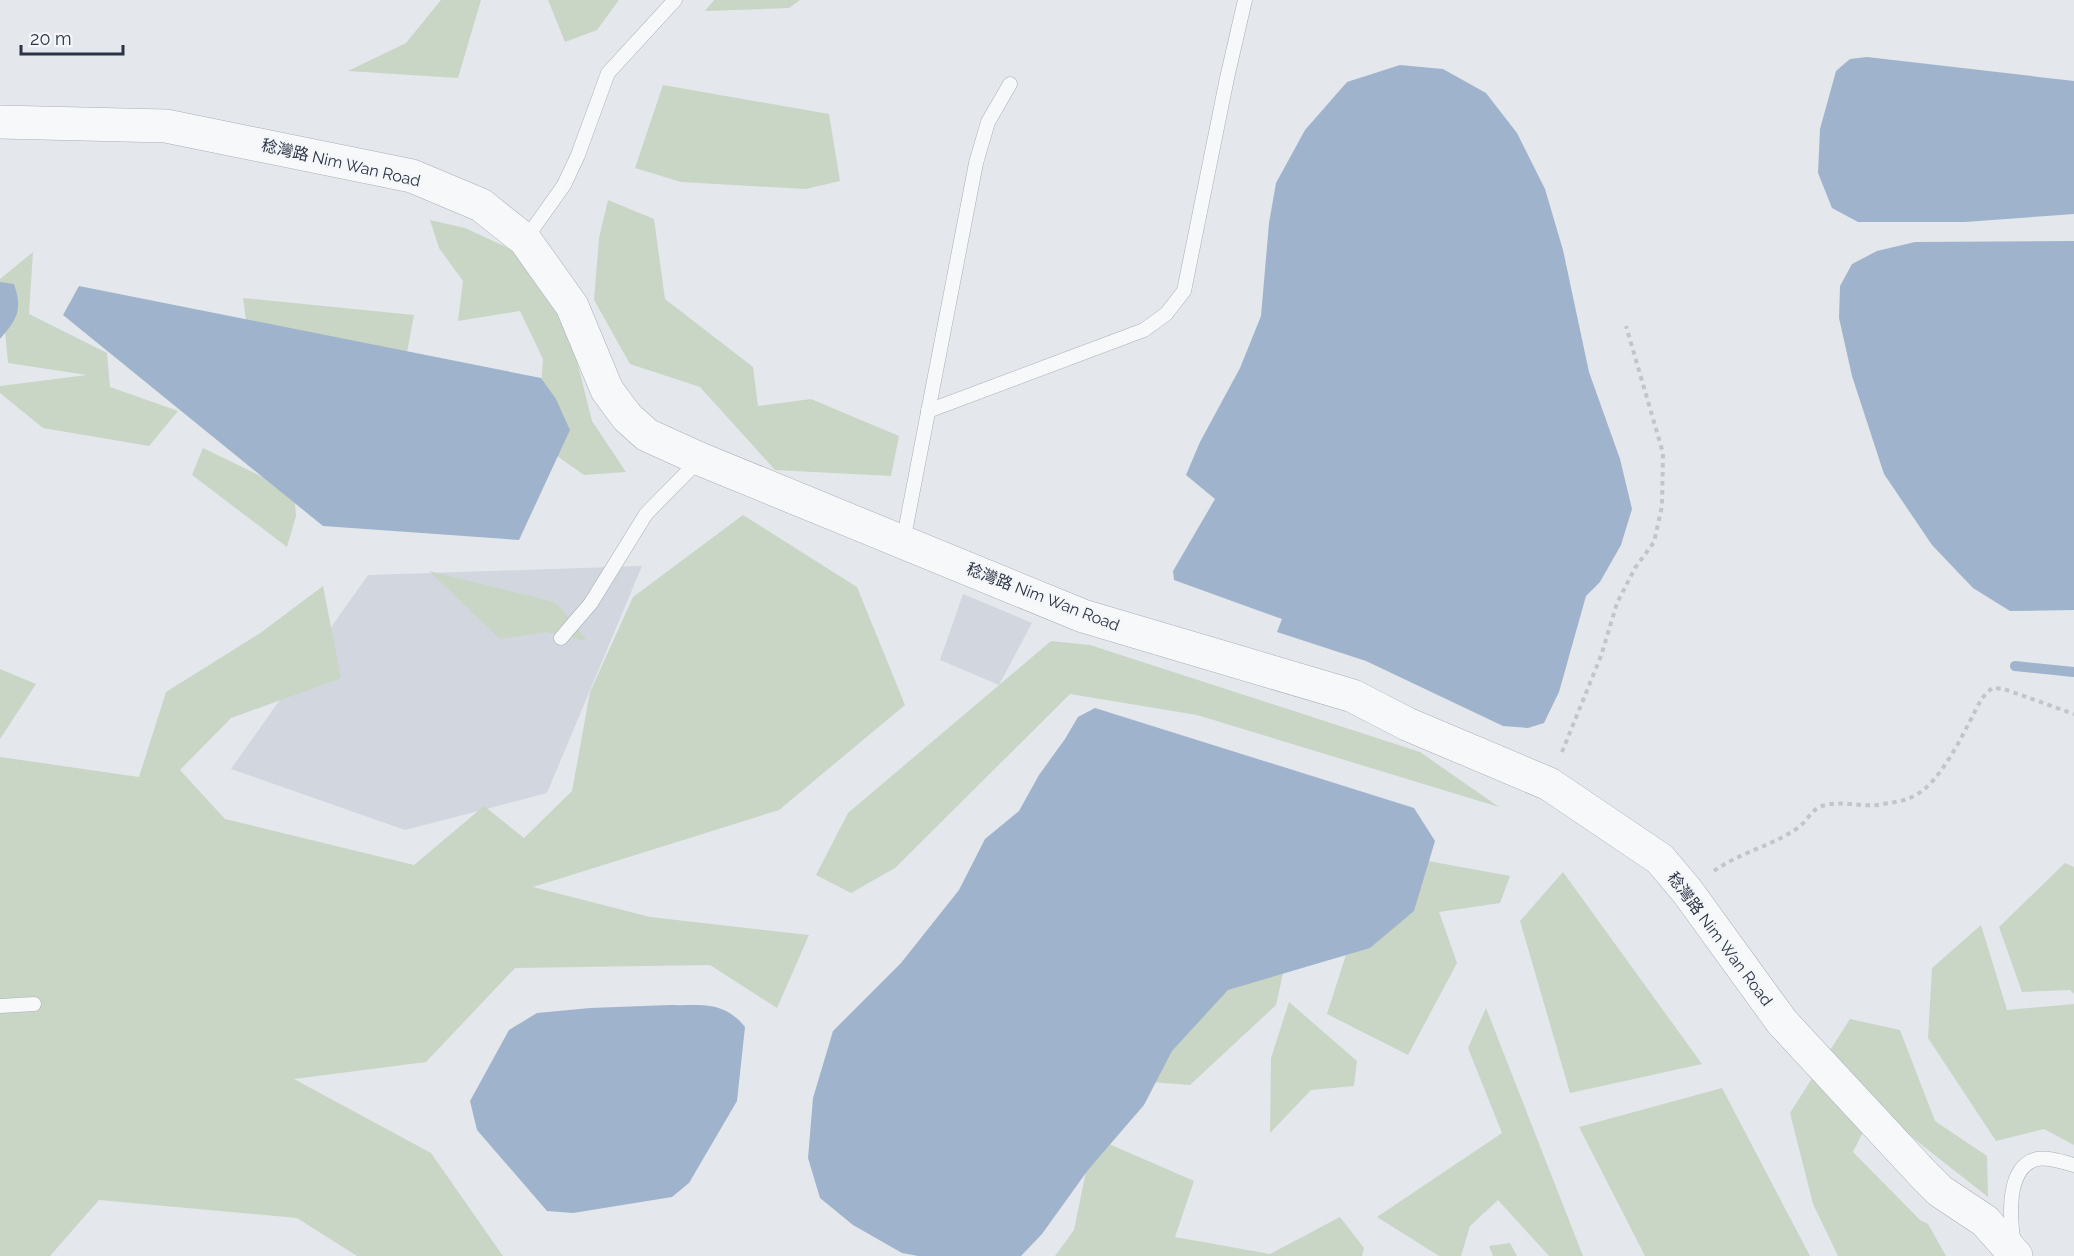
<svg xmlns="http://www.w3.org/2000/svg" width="2074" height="1256" font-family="Raleway,'Noto Sans SC',sans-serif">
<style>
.built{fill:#d2d6de}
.green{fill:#c9d6c5}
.water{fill:#9fb4cc}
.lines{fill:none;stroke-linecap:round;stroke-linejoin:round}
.stream{stroke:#9fb4cc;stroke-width:10}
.service-casing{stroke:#a9aeb7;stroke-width:15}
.tertiary-casing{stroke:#a9aeb7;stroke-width:34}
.path{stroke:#c2c5cb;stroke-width:4;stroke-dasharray:4.5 4.5;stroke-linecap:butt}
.service{stroke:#f7f8fa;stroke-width:14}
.tertiary{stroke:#f7f8fa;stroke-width:33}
.labels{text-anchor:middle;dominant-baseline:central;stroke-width:4.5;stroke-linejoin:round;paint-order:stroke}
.street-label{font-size:16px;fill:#2b3445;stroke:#f4f6f9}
</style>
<rect width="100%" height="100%" fill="#e4e7ec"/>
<g class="built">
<polygon points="642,566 547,793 405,830 231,769 368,575"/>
<polygon points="963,594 1032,623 999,685 940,660"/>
</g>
<g class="green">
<polygon points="441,0 481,0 458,78 348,71 406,43"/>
<polygon points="548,0 619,0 597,30 565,42"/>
<polygon points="714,0 800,0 789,8 705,11"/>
<polygon points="663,85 829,114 840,181 806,189 681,182 635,168"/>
<polygon points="608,200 654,219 665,299 753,367 758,406 811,399 899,436 891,476 775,470 700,387 630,364 594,300 599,238"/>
<polygon points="430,220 465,228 554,269 592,421 626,472 584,475 537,442 543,359 520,311 458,321 463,281 439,248"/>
<polygon points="33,252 29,314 107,353 110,387 178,411 149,446 43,428 0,393 0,386 87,375 8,363 0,279"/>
<polygon points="243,298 414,315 406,358 247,327"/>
<polygon points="203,448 294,492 296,516 287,547 192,475"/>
<polygon points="743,515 857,587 905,705 779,810 533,887 650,917 809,935 777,1008 710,965 515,968 426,1062 294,1079 431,1153 503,1256 357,1256 297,1218 99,1200 50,1256 0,1256 0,757 139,777 166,692 259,634 323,586 341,678 231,718 180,770 225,819 414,865 484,806 524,838 572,791 590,692 633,597"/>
<polygon points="429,571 554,602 561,608 587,641 546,632 500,639"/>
<polygon points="1051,641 1090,645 1420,752 1499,807 1197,715 1070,694 895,868 851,893 816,875 848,813"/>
<polygon points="0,669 36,684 0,739"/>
<polygon points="1412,858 1510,876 1500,903 1439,912 1457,963 1408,1055 1327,1014 1353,933"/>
<polygon points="2065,863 2074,867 2074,994 2070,990 2022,992 1999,927"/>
<polygon points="1563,872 1702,1064 1570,1093 1520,921"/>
<polygon points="1981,925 2007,1010 2074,1004 2074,1145 2044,1129 1996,1141 1928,1038 1932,968"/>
<polygon points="1289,946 1276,1005 1190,1085 1136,1081 1185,982"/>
<polygon points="1289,1002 1357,1061 1354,1086 1311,1090 1270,1133 1271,1058"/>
<polygon points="1486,1008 1583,1256 1549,1256 1498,1200 1470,1226 1461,1256 1439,1256 1377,1217 1502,1133 1468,1048"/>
<polygon points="1850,1019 1900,1030 1935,1121 1987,1156 1988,1197 1875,1108 1853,1152 1920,1220 1928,1224 1946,1256 1838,1256 1813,1204 1790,1113"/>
<polygon points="1722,1088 1810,1256 1645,1256 1579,1127"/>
<polygon points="1093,1137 1194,1181 1175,1237 1270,1254 1340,1217 1364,1248 1362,1256 1055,1256 1074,1230"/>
<polygon points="1510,1243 1517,1256 1493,1256 1489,1246"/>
</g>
<g class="water">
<polygon points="1867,57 2074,81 2074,214 1965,222 1858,222 1832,208 1818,173 1820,129 1836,71 1850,59"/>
<polygon points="1400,65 1443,69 1486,93 1517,133 1545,189 1563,250 1589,372 1620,459 1632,509 1621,545 1600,582 1586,596 1559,692 1544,723 1528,728 1503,726 1366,661 1277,632 1282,619 1174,580 1173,571 1215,499 1186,475 1200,442 1240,368 1261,316 1269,223 1276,183 1305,130 1347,82"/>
<polygon points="2074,241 2074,610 2010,611 1973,588 1932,545 1884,474 1852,376 1839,318 1840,286 1852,264 1877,251 1915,242"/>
<path d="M0 282 14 284C23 310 17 319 0 339Z"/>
<polygon points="79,286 541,378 556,399 570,430 519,540 323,526 63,315"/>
<polygon points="1095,708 1414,808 1435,841 1414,911 1370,948 1228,990 1172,1051 1144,1105 1088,1170 1042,1234 1021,1256 918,1256 902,1253 853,1225 820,1198 808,1158 813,1098 833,1031 901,963 959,890 985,839 1019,811 1039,775 1065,739 1078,717"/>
<path d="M670 1005C702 1006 723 1000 745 1027L737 1101 689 1183 672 1197 573 1213 547 1211 477 1130 470 1101 509 1030 537 1013 590 1008Z"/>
</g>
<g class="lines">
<polyline class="stream" points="2015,666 2074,672"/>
<defs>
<g id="service">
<polyline points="525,240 564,185 578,155 608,73 675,0"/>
<polyline points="928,411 1144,330 1166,314 1184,291 1227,78 1245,0"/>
<polyline points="903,542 976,163 988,122 1010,84"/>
<polyline points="561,638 591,603 646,514 700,459"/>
<polyline points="0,1006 34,1004"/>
<path d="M2014 1243C2010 1220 2005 1167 2037 1159 2048 1157 2063 1162 2074 1165"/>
</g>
<polyline id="tertiary" points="0,122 166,126 412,176 481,205 525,240 572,306 607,390 627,417 647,435 700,459 1083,616 1353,696 1407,724 1549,784 1660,859 1687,891 1782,1022 1924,1175 1940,1191 1985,1221 2016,1256"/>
</defs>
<use href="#service" class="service-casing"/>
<use href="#tertiary" class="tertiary-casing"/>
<g class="path">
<polyline points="1562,752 1601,656 1617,603 1635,568 1654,542 1662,506 1663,453 1626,326"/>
<path d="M1714 871C1740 852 1773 846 1799 827 1807 821 1811 810 1822 806 1839 800 1860 807 1877 805 1889 803 1901 802 1912 797 1942 784 1966 727 1982 698L1992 688 2004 689 2074 714"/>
</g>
<use href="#service" class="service"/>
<use href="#tertiary" class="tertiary"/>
</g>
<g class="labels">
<g class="street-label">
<text transform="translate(341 163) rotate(13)">稔灣路 Nim Wan Road</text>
<text transform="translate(1043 597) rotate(21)">稔灣路 Nim Wan Road</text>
<text transform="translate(1720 939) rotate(53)">稔灣路 Nim Wan Road</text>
</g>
</g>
<path d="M21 45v9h102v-9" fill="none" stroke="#2b3445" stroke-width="3"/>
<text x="30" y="45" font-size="18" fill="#2b3445" stroke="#f4f6f9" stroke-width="4.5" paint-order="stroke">20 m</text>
</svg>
